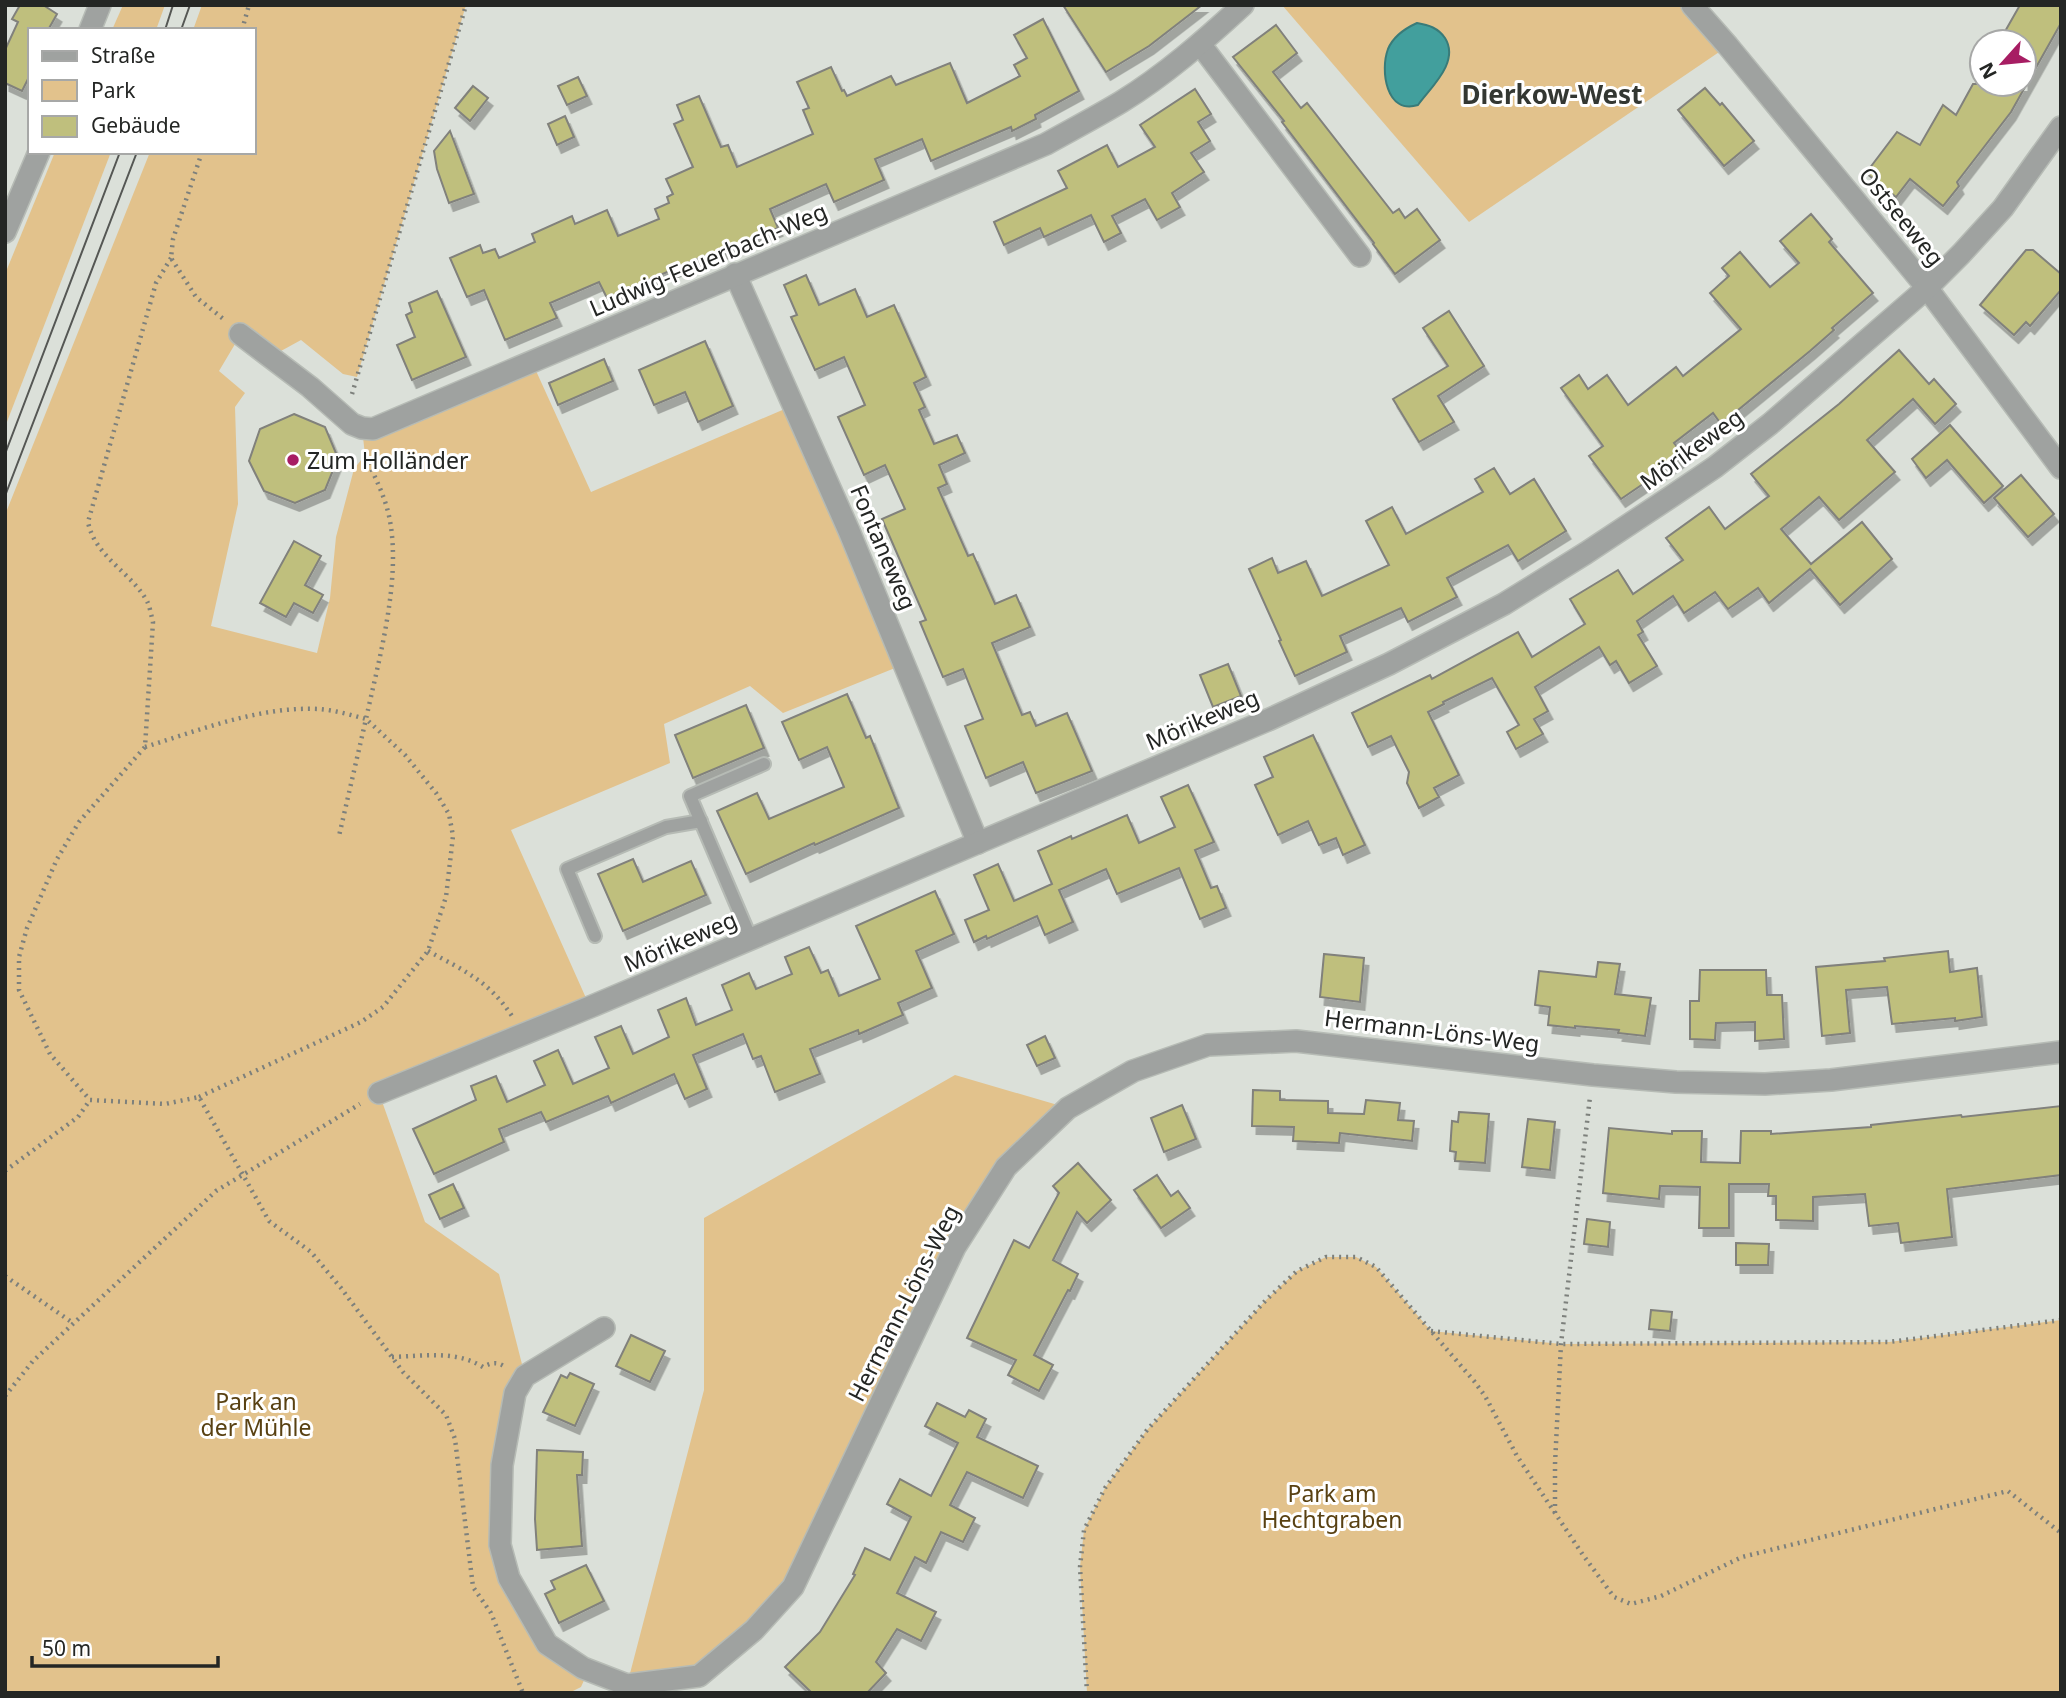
<svg xmlns="http://www.w3.org/2000/svg" width="2066" height="1698" font-family="'Noto Sans',sans-serif">
<style>
.green{fill:#e2c28c}
.water{fill:#429f9d;stroke:#397b79;stroke-width:2}
.building{fill:#bfbf7d;stroke:#81817b;stroke-width:2;filter:url(#shadow)}
.lines{fill:none;stroke-linecap:round;stroke-linejoin:round}
.service-casing{stroke:#b6bbb5;stroke-width:16}
.minor-casing{stroke:#b6bbb5;stroke-width:24}
.path{stroke:#7d807c;stroke-width:4.5;stroke-dasharray:2 5;stroke-linecap:butt}
.service{stroke:#9fa2a0;stroke-width:12}
.minor{stroke:#9fa2a0;stroke-width:21}
.tram{stroke:#555754;stroke-width:2}
.poi-dot{fill:#a71d63;stroke:#fff;stroke-width:2.5}
.labels{text-anchor:middle;dominant-baseline:central;stroke-width:6;stroke-linejoin:round;paint-order:stroke}
.street-label{font-size:23px;fill:#242624;stroke:#fff}
.poi-label{font-size:23px;fill:#242624;stroke:#fff;text-anchor:start}
.park-label{font-size:23px;fill:#594112;stroke:#fff}
.quarter-label{font-size:26px;font-weight:bold;fill:#333732;stroke:#fff}
</style>
<defs>
<filter id="shadow"><feDropShadow dx="4.5" dy="8" stdDeviation="0" flood-color="#0004"/></filter>
</defs>
<rect width="100%" height="100%" fill="#dbe0d9"/>
<g class="green">
<polygon points="123,5 165,5 156,30 112,30"/>
<polygon points="202,5 466,5 357,377 343,374 301,340 270,357 241,334 219,371 245,393 235,407 238,504 211,626 317,653 330,598 336,537 354,469 365,455 362,428 532,362 591,492 794,405 905,664 783,713 750,686 664,724 670,763 511,830 590,1007 379,1093 425,1222 499,1274 525,1376 502,1465 509,1578 585,1678 581,1687 569,1693 5,1693 5,515 150,152 254,152 254,30 193,30"/>
<polygon points="1282,5 1692,5 1728,46 1469,222"/>
<polygon points="55,152 111,152 5,427 5,274"/>
<polygon points="955,1075 1068,1108 1006,1167 793,1587 699,1676 627,1685 704,1390 704,1218"/>
<polygon points="1326,1257 1356,1257 1376,1267 1431,1331 1561,1344 1889,1342 2061,1320 2061,1693 1087,1693 1080,1567 1084,1530 1105,1488 1147,1430 1266,1300 1297,1271"/>
</g>
<path class="water" d="M1417 23C1429 25 1438 28 1445 38 1460 62 1431 87 1418 105 1386 115 1380 70 1388 49 1393 37 1406 28 1417 23Z"/>
<g class="building">
<polygon points="20,5 43,5 57,14 48,30 30,30 30,75 22,91 5,83 5,50 18,22 12,19"/>
<polygon points="1063,5 1202,5 1149,46 1106,72"/>
<polygon points="2020,5 2061,5 2061,23 2011,112 1957,182 1959,186 1943,206 1910,179 1896,197 1866,173 1897,132 1920,145 1943,105 1956,115 1973,84 2024,84 2024,42 1999,42"/>
<polygon points="1043,19 1079,91 1035,115 1036,119 1012,131 1011,127 931,161 922,139 875,159 884,180 834,202 826,184 770,209 778,228 705,258 704,256 607,298 599,282 550,303 557,318 505,340 484,290 467,297 450,258 480,245 483,253 495,249 499,258 535,242 532,234 572,216 575,224 607,210 618,236 659,219 655,209 669,203 667,197 673,194 666,179 693,167 674,124 683,120 677,105 699,96 721,147 728,145 737,167 813,134 803,110 809,108 797,82 831,67 842,91 844,90 847,96 891,76 896,85 950,63 967,103 1020,76 1014,65 1027,58 1014,35"/>
<polygon points="1276,25 1297,53 1273,72 1301,108 1307,103 1393,213 1399,209 1405,218 1417,209 1440,240 1395,274 1373,244 1374,243 1282,122 1284,121 1233,57"/>
<polygon points="578,77 587,96 567,105 558,86"/>
<polygon points="473,86 488,98 470,121 455,108"/>
<polygon points="1705,88 1720,105 1722,103 1754,141 1724,166 1678,110"/>
<polygon points="1195,89 1211,114 1198,122 1210,141 1191,153 1204,172 1172,193 1180,207 1157,220 1145,199 1112,216 1121,233 1104,242 1091,215 1044,237 1040,228 1004,245 994,222 1067,188 1058,171 1107,145 1118,167 1155,147 1140,125"/>
<polygon points="565,116 574,137 557,145 548,124"/>
<polygon points="450,131 474,194 449,203 437,169 434,151"/>
<polygon points="1811,214 1832,239 1829,242 1873,293 1832,328 1834,330 1810,351 1721,424 1713,413 1674,443 1684,456 1621,499 1589,456 1603,446 1561,388 1579,375 1588,389 1607,375 1628,405 1676,367 1683,376 1741,329 1710,293 1729,276 1722,268 1740,252 1770,287 1799,263 1780,241"/>
<polygon points="2026,250 2033,250 2061,274 2061,290 2030,326 2026,322 2014,335 1980,305"/>
<polygon points="806,275 819,305 855,289 867,317 894,305 926,377 914,383 925,407 919,410 934,444 957,435 965,453 939,465 947,484 938,488 968,556 973,554 995,604 1016,595 1030,627 992,643 1022,715 1030,712 1036,726 1067,713 1092,771 1036,793 1023,762 986,778 965,726 983,719 963,669 943,677 920,622 926,620 882,519 905,509 885,465 864,475 838,417 865,405 844,357 815,370 791,317 797,315 784,285"/>
<polygon points="437,291 466,357 412,380 397,345 415,337 406,315 412,312 409,303"/>
<polygon points="1449,311 1484,366 1438,396 1454,422 1419,442 1393,399 1448,366 1423,328"/>
<polygon points="705,341 733,406 698,422 685,392 654,405 639,370"/>
<polygon points="1899,350 1929,384 1934,379 1956,404 1935,424 1913,399 1867,440 1895,472 1839,520 1819,497 1781,529 1811,564 1862,522 1892,559 1840,605 1810,569 1769,603 1758,588 1728,609 1715,592 1684,613 1673,596 1637,621 1643,632 1638,635 1657,666 1629,683 1616,661 1610,665 1599,647 1535,687 1548,711 1534,719 1543,734 1516,749 1507,732 1519,725 1492,678 1443,702 1444,704 1428,712 1459,775 1434,788 1439,797 1419,808 1407,783 1409,772 1391,736 1368,747 1352,713 1430,675 1432,679 1518,632 1532,657 1585,624 1570,599 1618,570 1633,594 1683,560 1666,538 1709,507 1725,529 1769,496 1751,474 1839,404"/>
<polygon points="604,359 613,381 558,405 549,383"/>
<polygon points="294,414 325,427 338,458 325,490 295,503 264,491 249,461 260,429"/>
<polygon points="1950,425 2003,486 1984,503 1947,460 1926,478 1912,459"/>
<polygon points="1494,468 1510,494 1534,479 1566,531 1518,561 1508,545 1447,578 1457,597 1408,622 1401,608 1340,636 1347,652 1295,676 1279,641 1281,640 1249,569 1272,558 1278,573 1306,561 1322,596 1389,565 1366,521 1392,507 1406,534 1483,492 1475,479"/>
<polygon points="2021,475 2054,514 2028,537 1994,498"/>
<polygon points="294,541 321,556 305,585 323,595 313,613 294,603 286,617 260,603"/>
<polygon points="1228,664 1241,696 1213,707 1200,675"/>
<polygon points="847,694 866,738 870,736 899,808 815,845 814,843 746,874 717,811 757,793 769,819 844,787 827,747 799,760 782,722"/>
<polygon points="746,705 764,748 693,778 675,735"/>
<polygon points="1313,735 1365,845 1343,855 1336,838 1319,845 1308,821 1278,835 1255,785 1273,777 1264,757"/>
<polygon points="1188,785 1214,842 1195,850 1211,888 1217,886 1226,908 1200,919 1179,868 1117,894 1106,869 1059,890 1073,922 1045,935 1037,916 987,939 986,936 974,942 965,920 989,910 974,875 998,864 1014,901 1052,884 1038,851 1071,836 1072,839 1127,815 1139,843 1175,827 1161,797"/>
<polygon points="633,859 643,882 691,861 706,895 623,931 598,874"/>
<polygon points="935,891 954,934 916,951 932,988 898,1003 903,1015 859,1034 858,1030 810,1049 820,1074 775,1092 761,1056 753,1059 743,1034 693,1055 707,1089 685,1099 674,1074 611,1103 608,1096 546,1122 541,1112 499,1129 504,1142 434,1174 413,1129 476,1100 471,1086 496,1076 507,1102 545,1085 534,1061 558,1050 573,1084 609,1068 595,1037 621,1026 633,1054 669,1037 658,1010 686,998 696,1025 732,1010 722,985 749,973 756,989 792,974 785,957 809,947 821,973 828,970 839,996 880,979 856,926"/>
<polygon points="1948,951 1950,972 1977,968 1982,1017 1955,1021 1955,1018 1892,1024 1887,987 1846,990 1850,1033 1822,1036 1816,967 1885,961 1884,958"/>
<polygon points="1324,954 1364,958 1360,1002 1320,997"/>
<polygon points="1598,962 1620,964 1615,994 1651,998 1645,1036 1618,1033 1619,1030 1575,1026 1575,1028 1548,1025 1550,1007 1535,1005 1539,971 1596,977"/>
<polygon points="1700,970 1766,970 1767,995 1782,995 1784,1039 1755,1041 1755,1022 1716,1023 1715,1040 1690,1039 1690,1001 1699,1001"/>
<polygon points="1045,1036 1055,1058 1037,1066 1027,1045"/>
<polygon points="1253,1090 1280,1091 1280,1100 1328,1101 1328,1113 1364,1114 1366,1100 1400,1103 1398,1120 1414,1121 1412,1141 1340,1133 1339,1143 1293,1141 1294,1127 1252,1126"/>
<polygon points="1182,1105 1196,1139 1164,1152 1151,1118"/>
<polygon points="2061,1106 2061,1175 1947,1189 1952,1237 1901,1243 1898,1223 1869,1226 1865,1194 1813,1197 1813,1221 1776,1220 1776,1196 1768,1196 1769,1184 1729,1184 1729,1228 1699,1228 1700,1187 1660,1186 1659,1199 1603,1193 1609,1128 1672,1134 1672,1131 1702,1131 1701,1162 1740,1163 1741,1131 1771,1131 1771,1134 1871,1127 1871,1125 1961,1115 1962,1117"/>
<polygon points="1459,1112 1489,1114 1485,1163 1455,1161 1456,1152 1450,1151 1452,1121 1458,1122"/>
<polygon points="1528,1119 1555,1122 1550,1170 1522,1167"/>
<polygon points="1078,1163 1111,1200 1087,1223 1077,1212 1053,1260 1078,1274 1070,1291 1068,1290 1034,1355 1053,1365 1039,1391 1008,1375 1016,1360 967,1338 1014,1240 1029,1248 1059,1193 1053,1186"/>
<polygon points="1157,1175 1171,1196 1178,1191 1190,1208 1161,1228 1134,1190"/>
<polygon points="453,1184 464,1208 440,1219 429,1195"/>
<polygon points="1587,1219 1610,1222 1608,1247 1584,1244"/>
<polygon points="1736,1243 1769,1244 1768,1265 1736,1265"/>
<polygon points="1651,1310 1672,1312 1670,1331 1649,1329"/>
<polygon points="631,1335 665,1351 650,1382 616,1366"/>
<polygon points="570,1373 594,1384 575,1426 543,1412 561,1375 567,1378"/>
<polygon points="937,1403 965,1417 969,1410 986,1419 977,1437 1038,1466 1023,1498 967,1472 950,1505 975,1518 963,1542 941,1532 926,1563 915,1557 897,1593 936,1612 921,1641 897,1629 876,1662 886,1673 867,1693 812,1693 785,1667 820,1632 855,1575 853,1574 865,1548 890,1560 911,1517 887,1504 900,1479 931,1496 958,1443 925,1426"/>
<polygon points="537,1450 583,1452 582,1475 577,1475 582,1546 537,1550 535,1519"/>
<polygon points="586,1565 604,1601 559,1623 545,1594 555,1589 551,1581"/>
</g>
<g class="lines">
<defs>
<g id="service">
<polyline points="595,936 567,869 666,827 701,821"/>
<polyline points="751,939 690,796 764,764"/>
</g>
<g id="minor">
<polyline points="1692,5 1728,46 1927,288 2061,468"/>
<polyline points="90,30 100,5"/>
<polyline points="1200,44 1360,256"/>
<polyline points="5,232 39,152"/>
<polyline points="735,274 849,531 978,843"/>
<path d="M240 334 310 387 352 424 362 428 373 429 1046 144C1071 130 1096 117 1121 102 1165 75 1205 40 1243 5"/>
<polyline points="379,1093 590,1007 1268,720 1389,664 1504,604 1586,553 1672,496 1715,467 1770,424 1927,288 1961,254 2003,208 2061,127"/>
<polyline points="604,1328 525,1376 515,1393 502,1465 500,1545 509,1578 547,1644 583,1668 627,1685 699,1676 754,1630 793,1587 955,1247 1006,1167 1068,1108 1133,1071 1208,1045 1296,1041 1593,1075 1676,1082 1765,1084 1831,1080 2061,1052"/>
</g>
</defs>
<use href="#service" class="service-casing"/>
<use href="#minor" class="minor-casing"/>
<g class="path">
<polyline points="242,30 249,5"/>
<polyline points="202,152 173,239 171,258 196,297 226,321"/>
<path d="M171 258 156 283 88 522C95 557 130 571 147 601 150 607 151 615 153 622L145 747 79 822 57 859 27 928 19 957V990L50 1054 90 1100 165 1104 199 1097 269 1221 311 1252 341 1288 403 1372 446 1415 455 1439 473 1587 491 1613 523 1693"/>
<polyline points="352,394 466,5"/>
<path d="M145 747C200 730 260 706 319 709 334 710 351 715 366 719L339 836"/>
<path d="M428 951C463 970 489 981 512 1016"/>
<path d="M199 1097 361 1022 383 1007 428 951 446 897 453 836 449 814 436 793 405 755 366 719C379 659 401 581 390 521 386 498 375 477 365 456L364 449"/>
<polyline points="5,1171 78,1117 90,1100"/>
<polyline points="5,1276 73,1323"/>
<polyline points="1431,1331 1561,1344 1889,1342 2061,1320"/>
<path d="M392 1357C424 1356 455 1350 483 1367 491 1363 497 1361 505 1367"/>
<polyline points="5,1396 33,1361 216,1191 360,1104"/>
<polyline points="1555,1513 1555,1464 1561,1344 1590,1097"/>
<polyline points="1087,1693 1080,1567 1084,1530 1105,1488 1147,1430 1266,1300 1297,1271 1326,1257 1356,1257 1376,1267 1474,1381 1485,1396 1517,1456 1583,1555 1614,1597 1631,1604 1661,1596 1742,1557 2008,1491 2061,1533"/>
</g>
<use href="#service" class="service"/>
<use href="#minor" class="minor"/>
<g class="tram">
<polyline points="165,30 173,5"/>
<polyline points="181,30 190,5"/>
<polyline points="5,454 120,152"/>
<polyline points="5,496 137,152"/>
</g>
</g>
<circle class="poi-dot" cx="293" cy="460" r="7"/>
<g class="labels">
<g class="street-label">
<text transform="translate(1902 216) rotate(51)">Ostseeweg</text>
<text transform="translate(708 259) rotate(-23)">Ludwig-Feuerbach-Weg</text>
<text transform="translate(1691 449) rotate(-36)">Mörikeweg</text>
<text transform="translate(884 547) rotate(67)">Fontaneweg</text>
<text transform="translate(1202 719) rotate(-23)">Mörikeweg</text>
<text transform="translate(680 941) rotate(-23)">Mörikeweg</text>
<text transform="translate(1432 1030) rotate(7)">Hermann-Löns-Weg</text>
<text transform="translate(903 1303) rotate(-63)">Hermann-Löns-Weg</text>
</g>
<g class="poi-label">
<text x="307" y="460">Zum Holländer</text>
</g>
<g class="park-label">
<text x="256" y="1401">Park an<tspan x="256" dy="26">der Mühle</tspan></text>
<text x="1332" y="1493">Park am<tspan x="1332" dy="26">Hechtgraben</tspan></text>
</g>
<g class="quarter-label">
<text x="1552" y="94">Dierkow-West</text>
</g>
</g>
<rect width="2066" height="1698" fill="none" stroke="#242624" stroke-width="14"/>
<rect x="28" y="28" width="228" height="126" fill="#ffffff" stroke="#a7a8a7" stroke-width="2"/>
<rect x="42" y="51" width="35" height="10" fill="#9fa2a0" stroke="#a7a8a7" stroke-width="2"/>
<text x="91" y="63" font-size="21" fill="#242624">Straße</text>
<rect x="42" y="80" width="35" height="21" fill="#e2c28c" stroke="#a7a8a7" stroke-width="2"/>
<text x="91" y="98" font-size="21" fill="#242624">Park</text>
<rect x="42" y="116" width="35" height="21" fill="#bfbf7d" stroke="#a7a8a7" stroke-width="2"/>
<text x="91" y="133" font-size="21" fill="#242624">Gebäude</text>
<g transform="translate(2003 63) rotate(243)"><circle r="33" fill="#ffffff" stroke="#a7a8a7" stroke-width="2"/>
<path d="M0-5L12 26L0 18L-12 26Z" fill="#a71d63"/>
<text y="-10" font-size="19" font-weight="bold" text-anchor="middle" fill="#242624">N</text>
</g>
<path d="M32 1656v10h186v-10" fill="none" stroke="#242624" stroke-width="3.5"/>
<text x="42" y="1656" font-size="21" fill="#242624" stroke="#ffffff" stroke-width="5" paint-order="stroke">50 m</text>
</svg>
